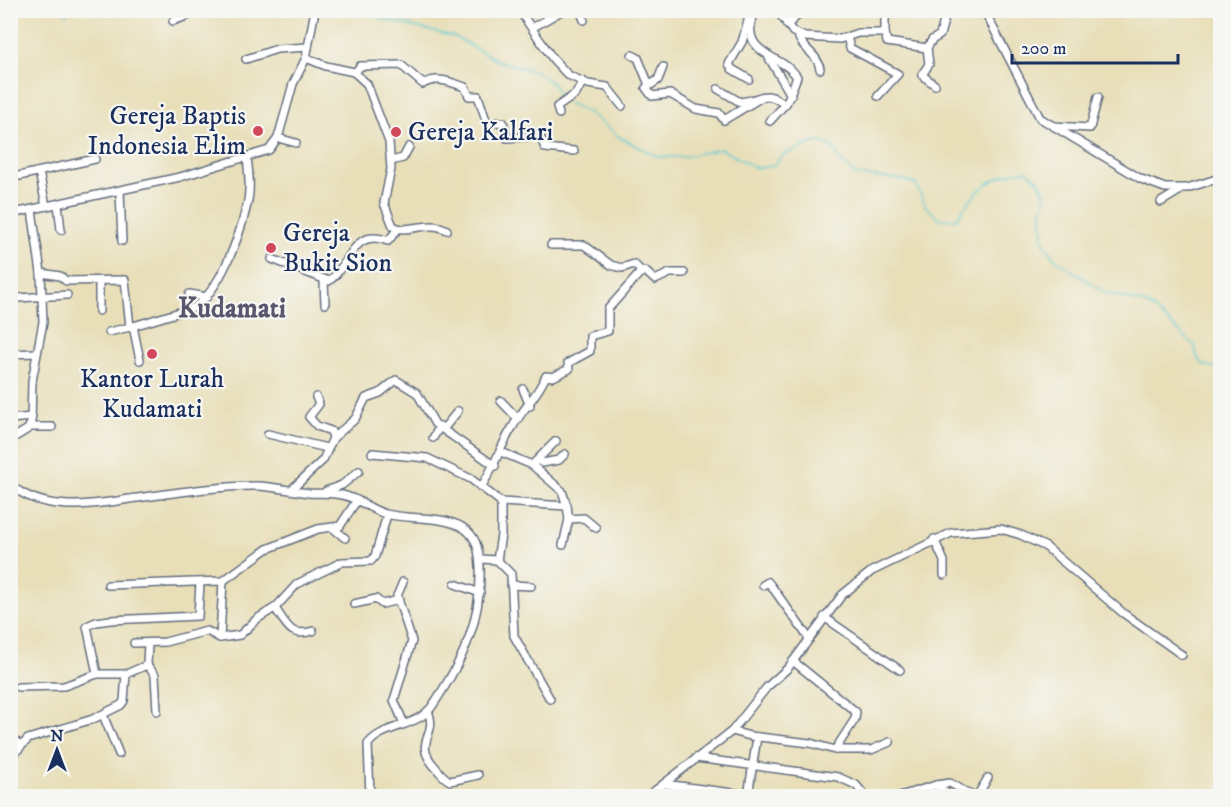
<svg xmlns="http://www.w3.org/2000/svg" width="1231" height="807" font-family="'IM FELL DW Pica',serif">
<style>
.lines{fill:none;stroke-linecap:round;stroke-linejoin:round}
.stream{stroke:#5cc9d1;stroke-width:1.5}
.minor-casing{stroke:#636d7e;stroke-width:10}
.minor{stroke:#fff;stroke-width:7}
.poi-dot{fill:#d1495b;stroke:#f6f6f2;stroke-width:2}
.labels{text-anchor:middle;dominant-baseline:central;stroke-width:4.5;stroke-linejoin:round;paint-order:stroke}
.poi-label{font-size:26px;fill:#1b2f5e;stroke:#f6f6f2;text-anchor:start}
.quarter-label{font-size:28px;font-weight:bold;fill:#59576e;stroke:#f6f6f2}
</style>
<rect width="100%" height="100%" fill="#f6f6f2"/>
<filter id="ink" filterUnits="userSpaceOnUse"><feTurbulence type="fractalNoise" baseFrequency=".0167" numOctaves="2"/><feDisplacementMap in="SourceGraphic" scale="12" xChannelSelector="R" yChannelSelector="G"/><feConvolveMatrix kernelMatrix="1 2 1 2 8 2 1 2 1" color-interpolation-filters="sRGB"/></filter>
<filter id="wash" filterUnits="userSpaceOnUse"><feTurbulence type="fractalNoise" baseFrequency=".008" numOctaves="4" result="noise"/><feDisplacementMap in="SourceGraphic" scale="24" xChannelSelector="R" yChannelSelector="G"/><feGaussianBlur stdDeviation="1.35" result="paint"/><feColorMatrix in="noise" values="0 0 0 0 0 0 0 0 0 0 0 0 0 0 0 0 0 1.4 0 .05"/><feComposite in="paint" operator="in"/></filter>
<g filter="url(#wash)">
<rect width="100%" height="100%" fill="#e8dfb9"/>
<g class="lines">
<g class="stream">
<polyline points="65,10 67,14"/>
<polyline points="375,10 379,18 455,37 498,61 537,72 553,84 561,99"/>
<path d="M568 103 591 114 619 137 659 157H682L721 149 756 168 773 166 783 155 819 141 832 146 842 162 856 175 903 180 916 184 926 207 940 219H957C972 192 996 171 1028 171L1040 182 1046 197 1042 211 1043 241 1054 258 1105 293 1143 303 1155 310 1195 346 1197 357 1204 365 1220 369"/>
</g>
</g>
</g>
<g filter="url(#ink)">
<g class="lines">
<defs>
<g id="minor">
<polyline points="519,10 553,59 568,75 588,84 607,87 622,106"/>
<polyline points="580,10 584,20"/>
<path d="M756 10C734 55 785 55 797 77L787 102 770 121"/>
<polyline points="777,10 793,32 805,37 840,39 858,33 885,33 887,42 927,48 932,40 940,35 947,10"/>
<polyline points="984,10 1040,118 1141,179 1165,188 1187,188 1220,178"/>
<polyline points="173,21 192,14 193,10"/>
<polyline points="787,25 804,10"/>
<polyline points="532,28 563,10"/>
<polyline points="885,33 885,10"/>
<path d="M798 35C801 49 818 53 820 69"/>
<polyline points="847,37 850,48 898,74 878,96"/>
<polyline points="927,48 929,64 922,75 935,85"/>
<polyline points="632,55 638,58 649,85"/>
<path d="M306 58 326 66 354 72 367 84 389 142 391 169 384 203 393 226C407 235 428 219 447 230"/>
<polyline points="769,58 791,95"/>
<polyline points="246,59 277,49 308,47"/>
<polyline points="663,67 658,80 646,88 652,96 670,94 696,109 719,113 724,120 762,97"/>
<path d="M355 73 360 66 401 65 423 84C437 76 450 82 465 87L469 96H478L487 123 503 122 507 138 540 136 545 148 574 151"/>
<polyline points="749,79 732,69 729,64 742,42 751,10"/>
<path d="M718 89 740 102C762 100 765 88 785 105"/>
<polyline points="559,114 557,107 576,94 583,81"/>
<polyline points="1053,126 1090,128 1098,97"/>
<polyline points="278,138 296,143"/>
<polyline points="391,161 403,158 409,147"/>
<polyline points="39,172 46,206"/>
<polyline points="10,178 95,159"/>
<polyline points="120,191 122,241"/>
<polyline points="1161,202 1179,191"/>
<polyline points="58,204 61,230"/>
<polyline points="10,214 180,177 269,150 278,138 293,84 306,58 315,10"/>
<polyline points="551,245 584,245 611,265 622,268 634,264 642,272"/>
<path d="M272 259 329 281C351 265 352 227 388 241L398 229"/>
<path d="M41 273 60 276 66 281 125 280 130 327 193 308C220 292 240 235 247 205 251 190 249 173 247 158"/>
<polyline points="99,281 99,311"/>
<polyline points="324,281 325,304"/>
<polyline points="189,294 207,297"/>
<polyline points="18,298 67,295"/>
<polyline points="133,326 140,360"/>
<polyline points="109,332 130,327"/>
<polyline points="10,354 36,353"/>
<polyline points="523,389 530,406"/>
<polyline points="316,397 319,404 309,417 317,426 331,431 333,438"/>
<polyline points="501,401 518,419"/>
<polyline points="10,419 32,417"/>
<polyline points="30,427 52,427"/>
<polyline points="444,428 458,411"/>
<polyline points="268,434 327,448"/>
<polyline points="433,438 440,426"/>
<polyline points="10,440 28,429 31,423 32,381 43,322 41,273 32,210"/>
<polyline points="501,452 532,465 556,441"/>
<polyline points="372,453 427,458 471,479 501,502 501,535 497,560 480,559"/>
<polyline points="538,460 542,463 559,460 565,454"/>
<polyline points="532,465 562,491 567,506"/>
<path d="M10 485C48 515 94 504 137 498 173 493 224 485 259 486 276 487 292 491 309 493 323 494 336 492 349 497 362 501 373 511 386 514 410 520 440 515 462 527 477 536 479 550 480 566 482 621 463 660 433 705 418 728 384 724 368 744L370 796"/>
<path d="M481 487C494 468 500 447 512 428 522 410 537 396 546 376L553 377 569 369 568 363 590 351V336L608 331V309L639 274 645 271 655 280 670 273H684"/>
<polyline points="291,490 323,460 333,438 355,419 366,398 380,393 396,380 417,393 435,424 495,466"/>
<polyline points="326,491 342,485 359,471"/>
<polyline points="501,502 567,506 569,519 563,545"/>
<polyline points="569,519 584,518 596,528"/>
<polyline points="333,528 345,538"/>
<polyline points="934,539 944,561 944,575"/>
<polyline points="497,560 511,574 514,636 550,699"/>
<polyline points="403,582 397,596 412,641 394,700 404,724"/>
<polyline points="455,584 480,593"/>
<polyline points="108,585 223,581 267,549 318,529 340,526 357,500"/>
<polyline points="511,585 531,586"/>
<polyline points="763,585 768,582 772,587 808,637"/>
<polyline points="354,604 376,599 382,604 399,600"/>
<path d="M275 608C287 625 290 638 313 631"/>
<polyline points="824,617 900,670"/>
<polyline points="220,638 240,635 257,619 276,607 297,584 342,562 371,561 375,556 387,515"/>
<polyline points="134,643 165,642 207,631 220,638 223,581"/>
<polyline points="793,661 856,712 855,719 835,750"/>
<polyline points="147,665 155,675 157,711"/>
<polyline points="126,674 97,674 87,626 96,622 110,620 198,616 200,583"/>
<polyline points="18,687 64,686 97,674"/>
<path d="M428 711C439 736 411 741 436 768 440 773 444 778 450 781L478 775"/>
<polyline points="103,715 119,754"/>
<polyline points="732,731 750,736 810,743 835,750 871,750 890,742"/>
<polyline points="10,739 22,745"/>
<polyline points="10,758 28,739 93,719 121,705 124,701 126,674 147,665 148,643"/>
<polyline points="696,758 838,777 856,785 865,796"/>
<polyline points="664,784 755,796"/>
<polyline points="936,785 950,783 973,796"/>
<polyline points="648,796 732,731 767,687 788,668 842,595 872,571 951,533 1001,529 1021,535 1046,547 1123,613 1182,655"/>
<polyline points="748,796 757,737"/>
<polyline points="900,796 936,785 950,796"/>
<polyline points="977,796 988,778"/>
</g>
</defs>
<use href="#minor" class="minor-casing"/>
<use href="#minor" class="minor"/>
</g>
</g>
<g class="poi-dot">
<circle cx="258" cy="131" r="6"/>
<circle cx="396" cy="132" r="6"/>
<circle cx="271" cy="248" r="6"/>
<circle cx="152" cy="354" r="6"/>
</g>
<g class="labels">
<g class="poi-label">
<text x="246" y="116" text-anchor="end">Gereja Baptis<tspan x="246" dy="30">Indonesia Elim</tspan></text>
<text x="408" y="132">Gereja Kalfari</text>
<text x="283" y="233">Gereja<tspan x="283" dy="30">Bukit Sion</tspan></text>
<text x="152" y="379" text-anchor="middle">Kantor Lurah<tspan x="152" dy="30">Kudamati</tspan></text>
</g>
<g class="quarter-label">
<text x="232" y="308">Kudamati</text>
</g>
</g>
<rect width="1231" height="807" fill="none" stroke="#f6f6f2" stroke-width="36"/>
<g transform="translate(57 750)" stroke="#f6f6f2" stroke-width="4.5" paint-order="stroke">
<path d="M0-4.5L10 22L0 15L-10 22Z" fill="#1b2f5e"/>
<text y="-9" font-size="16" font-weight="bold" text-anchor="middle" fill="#1b2f5e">N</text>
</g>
<path d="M1012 54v9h166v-9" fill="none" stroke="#1b2f5e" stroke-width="3"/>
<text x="1021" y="54" font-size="18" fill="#1b2f5e" stroke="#f6f6f2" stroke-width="4.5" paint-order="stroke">200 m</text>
</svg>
